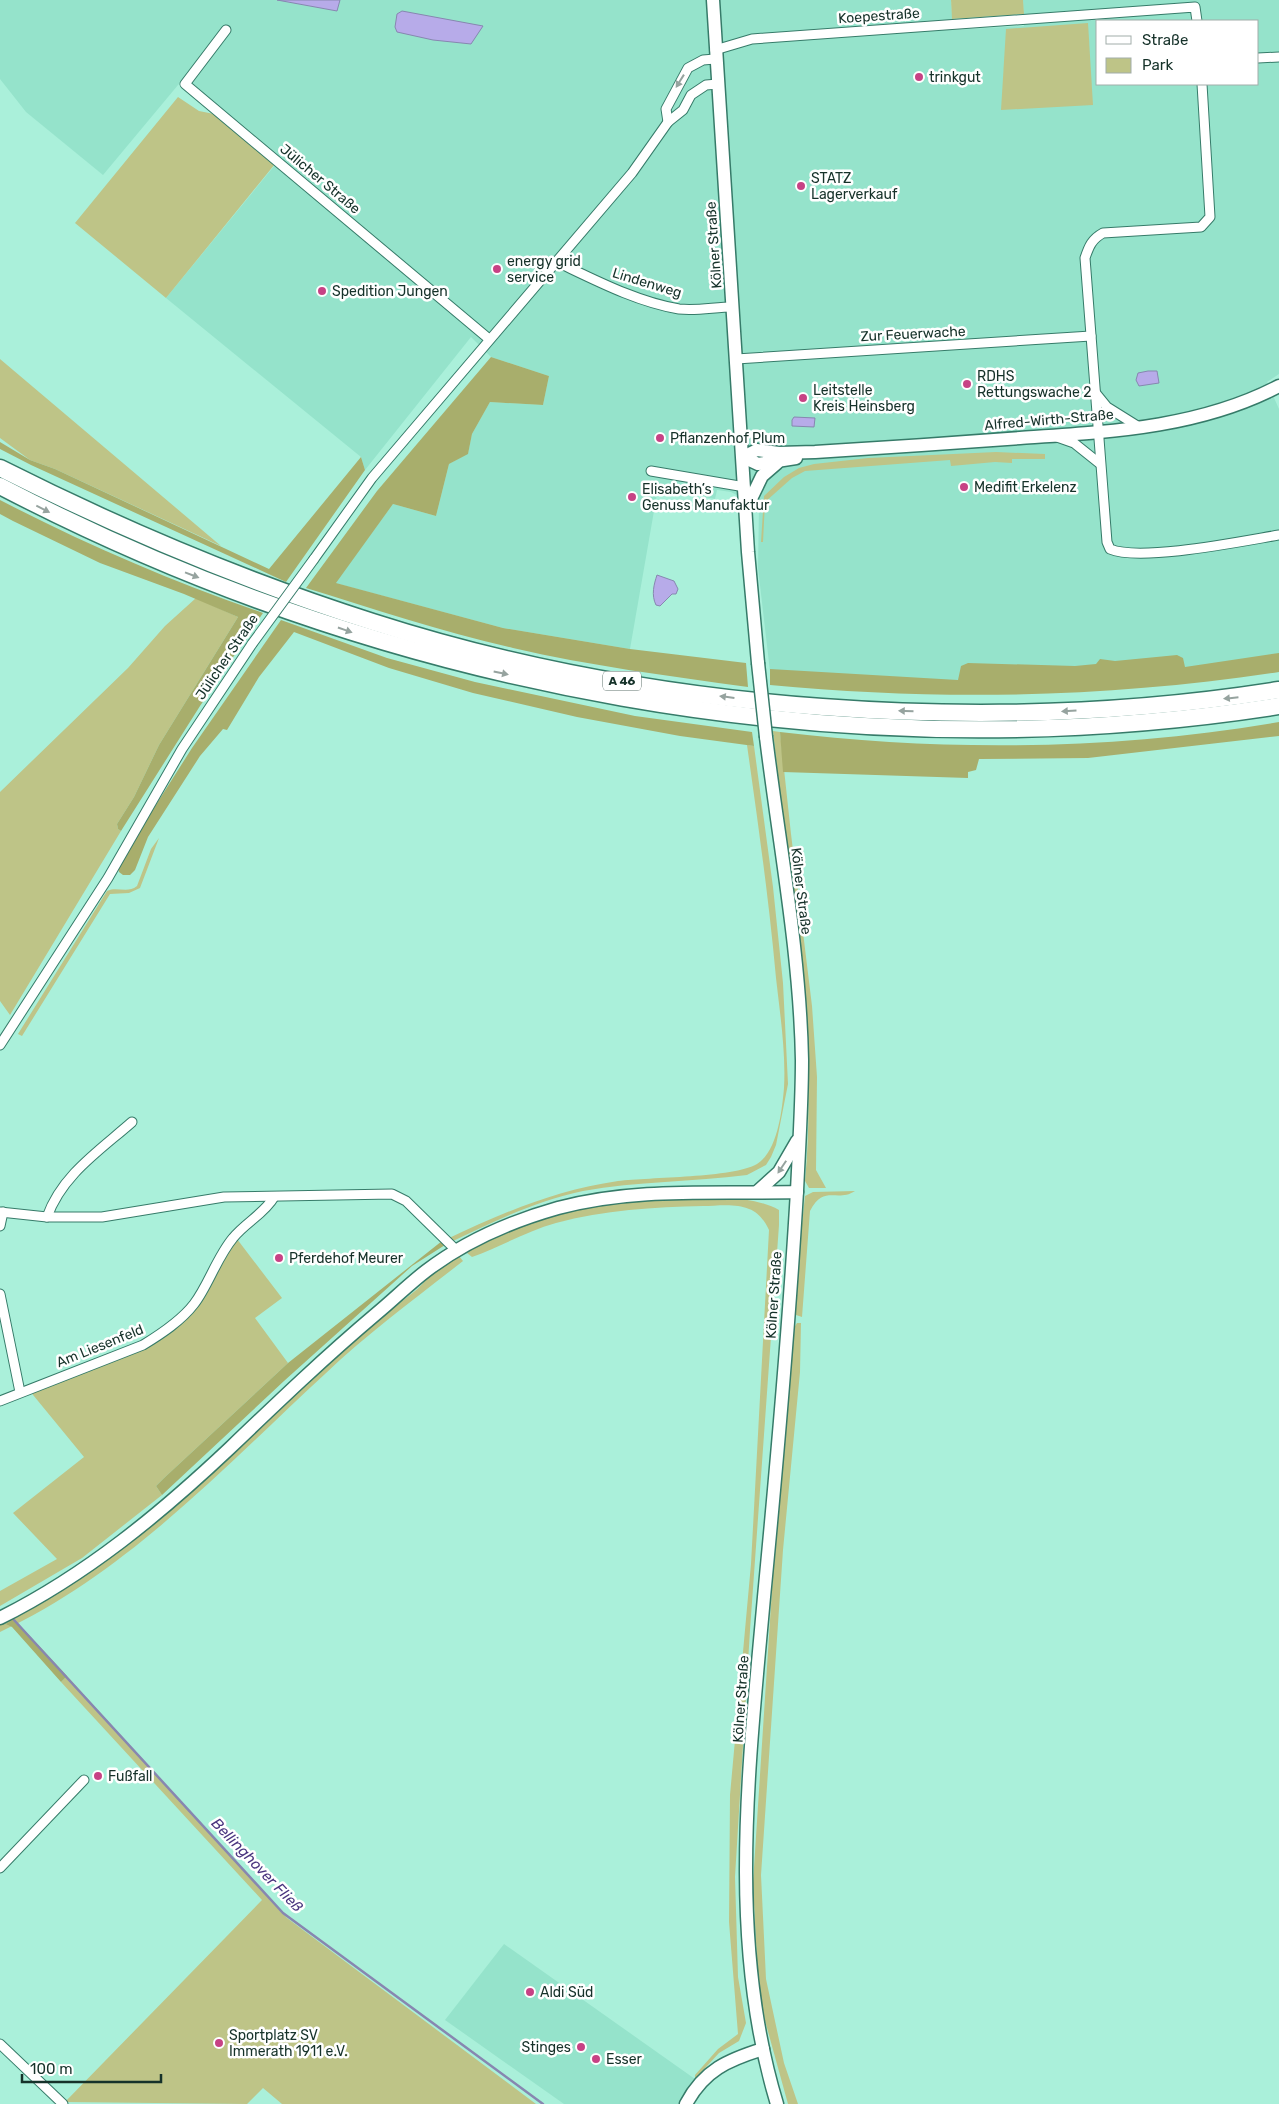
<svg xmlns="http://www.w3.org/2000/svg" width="1279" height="2104" font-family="Rubik,sans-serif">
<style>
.built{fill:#95e3cb;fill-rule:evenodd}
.green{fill:#bec487}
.forest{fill:#a8ae6c}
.water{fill:#b7abe9;stroke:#8787b0}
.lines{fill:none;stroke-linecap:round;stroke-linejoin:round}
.stream{stroke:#8787b0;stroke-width:2.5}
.street-casing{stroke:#367b69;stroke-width:11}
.secondary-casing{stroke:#367b69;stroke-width:15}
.highway-casing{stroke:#367b69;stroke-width:19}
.street{stroke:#fff;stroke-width:9}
.secondary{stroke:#fff;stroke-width:12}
.highway{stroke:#fff;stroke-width:16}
.street-bridge-casing{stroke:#367b69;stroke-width:11;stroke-linecap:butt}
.secondary-bridge-casing{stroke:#367b69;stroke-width:15;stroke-linecap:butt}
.street-bridge{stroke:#fff;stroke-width:9}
.secondary-bridge{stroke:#fff;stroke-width:12}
.oneway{fill:#96a39f}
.poi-dot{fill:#c74285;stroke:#fff;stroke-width:2}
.labels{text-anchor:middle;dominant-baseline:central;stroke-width:5;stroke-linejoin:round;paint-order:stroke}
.shield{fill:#fff;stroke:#5c706a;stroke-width:1}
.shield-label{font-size:12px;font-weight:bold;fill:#16322a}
.street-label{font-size:14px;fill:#16322a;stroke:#fff}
.poi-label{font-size:14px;fill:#16322a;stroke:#fff;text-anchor:start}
.water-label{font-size:15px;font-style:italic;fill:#4a357f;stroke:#fff}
</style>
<rect width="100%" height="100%" fill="#aaf0da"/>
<g class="built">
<path d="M0 0H951L953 30 1024 26 1023 0H1279V374L1267 382 1279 409V663L1129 686 771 680 758 568 759 507 731 492 717 490 715 499 658 488 630 649 503 628 335 583 393 504 436 516 449 464 468 453 472 434 490 402 543 405 549 376 491 357 471 337 365 470 361 457 166 298 275 165 183 79 103 175 26 112 0 79ZM1098 21H1258V84H1098Z"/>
<polygon points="504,1944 695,2079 682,2104 564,2104 445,2020"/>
</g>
<g class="green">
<polygon points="951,0 1023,0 1024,14 952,19"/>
<polygon points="1088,23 1093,105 1001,110 1006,29"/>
<polygon points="178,97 199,111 214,114 275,164 166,298 75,223"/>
<polygon points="0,359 221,546 55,469 30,460 0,438"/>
<polygon points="996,452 1045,454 1045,459 1012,459 1012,463 995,462 951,466 950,460 805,471 792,478 765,502 763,542 761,542 764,496 784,477 799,468 814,464 868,458"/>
<polygon points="196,598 238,617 159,745 134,797 117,824 118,829 121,831 10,1015 0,1001 0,792 128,668 165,626"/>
<path d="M773 731 780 732 791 834 812 1006 817 1077 816 1170 826 1188H809L805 1181C815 1077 801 975 788 871 783 824 778 778 773 731Z"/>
<path d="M747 745 754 746 773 887 783 983 788 1084 776 1145 771 1157 766 1165 747 1175C693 1182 637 1181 583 1191 536 1201 494 1221 451 1242L447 1239C504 1212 556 1190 618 1181 650 1177 733 1178 757 1164 778 1151 782 1110 784 1088 786 1052 780 1014 776 978 769 900 758 823 747 745Z"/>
<path d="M159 838 140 888 129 893 110 894 22 1036 18 1034 107 891C117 886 127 894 137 886L151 849Z"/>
<path d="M855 1191C837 1203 824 1184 810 1211L802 1317 796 1315 793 1308 805 1196 813 1192Z"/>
<path d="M685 1197C715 1198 752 1195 779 1210V1225L750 1630 735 1877 738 1977 746 2023 739 2041 719 2053 695 2079V2075L718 2049 738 2034 729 1922 730 1795 751 1564 769 1230C765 1221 758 1212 749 1209 736 1203 716 1206 703 1206 654 1207 604 1210 556 1223 527 1231 500 1247 472 1257L467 1253C475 1246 485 1242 494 1238 554 1207 620 1203 685 1197Z"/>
<polygon points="237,1239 282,1298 255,1318 288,1363 164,1478 156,1486 162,1495 82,1558 0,1606 0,1591 57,1559 13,1513 84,1457 29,1390 90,1367 179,1323"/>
<path d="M459 1256 463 1261C416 1298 368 1333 325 1374 223 1468 128 1572 0 1632V1624C50 1594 101 1567 146 1530 228 1462 298 1381 382 1316 393 1308 404 1300 415 1291 427 1281 442 1259 459 1256Z"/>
<polygon points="797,1323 801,1323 800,1372 783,1550 761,1875 766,1979 784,2063 798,2104 788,2104 764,2017 758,1982 753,1883 773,1574 792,1331"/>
<polygon points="67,1676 287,1918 536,2104 282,2104 263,2088 247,2104 65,2102 262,1900 61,1682"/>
</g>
<g class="forest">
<path d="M491 357 549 376 543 405 490 402 472 434 468 454 449 464 436 516 393 504 336 583 503 628 630 649 746 663 748 687C669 676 591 666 513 648 443 632 374 609 306 588L377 491Z"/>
<polygon points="0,442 30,460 55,469 269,569 361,457 365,470 286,582 31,465 0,449"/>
<path d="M0 500C85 544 173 582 263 613L200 706 121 831 118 829 117 824 134 797 159 745 238 617 184 594 100 563 13 521 0 514Z"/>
<polygon points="281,620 387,658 475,682 635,716 752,732 754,746 680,736 577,717 473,693 389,668 294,632 259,677 227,730 223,729 200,756 148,837 135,870 130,875 123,875 119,872 118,866 126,852 192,748"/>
<path d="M1279 653V672C1110 698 940 701 770 685V669L958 680 961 666 968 663 1075 666 1096 664 1100 659 1115 661 1177 655 1183 658 1185 667Z"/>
<path d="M1279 722V736L1088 758 979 759 976 770 968 772V778L783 772 780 732C946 752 1115 750 1279 722Z"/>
<polygon points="442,1241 445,1245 412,1266 284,1381 162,1495 156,1486 164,1478 288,1363"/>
<polygon points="14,1619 67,1676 61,1682 12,1627 6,1624"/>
</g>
<g class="water">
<polygon points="277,0 340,0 337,11"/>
<polygon points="402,11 483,26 471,44 433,40 397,32 395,27 397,14"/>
<polygon points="1148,371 1157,371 1159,383 1139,386 1136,380 1138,373"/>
<polygon points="794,417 815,418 814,427 792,426 792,420"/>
<path d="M657 575 674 581 678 589 676 594H672L660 606 656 605C651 595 654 584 657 575Z"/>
</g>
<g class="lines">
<polyline class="stream" points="14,1620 283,1913 543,2104"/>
<defs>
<g id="street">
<polyline points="226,30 185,84 489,339"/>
<polyline points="715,50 752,39 1195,7 1197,21"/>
<polyline points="1258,58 1279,57"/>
<path d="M1202 84 1210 217 1201 227 1103 233C1092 239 1089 246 1085 258L1107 542 1110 549C1140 562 1243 541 1279 535"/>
<polyline points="668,122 666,109 688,68 703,60 715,59"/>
<path d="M557 262C595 280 637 302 679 309 698 311 715 307 733 307"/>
<polyline points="736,359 1091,336"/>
<polyline points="1094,391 1107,407 1139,427"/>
<polyline points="1057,437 1074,443 1099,463"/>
<polyline points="651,471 745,487"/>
<polyline points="314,559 372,478 632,173 668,122 683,110 691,95 706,85 718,84"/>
<polyline points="0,1045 108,878 182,749 252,644"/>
<polyline points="0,1212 47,1217 102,1217 224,1197 392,1194 406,1201 457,1251"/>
<path d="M47 1217C62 1175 99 1151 132 1122"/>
<polyline points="0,1226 3,1212"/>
<polyline points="0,1294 20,1392"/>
<path d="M0 1401 143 1345C161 1334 181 1321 194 1304 208 1286 217 1257 233 1238 245 1223 265 1213 274 1197"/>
<polyline points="0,1868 84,1780"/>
<polyline points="0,2044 63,2104"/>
</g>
<g id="secondary">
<polyline points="713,0 748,552 758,663"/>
<path d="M743 457 757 450 779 453 815 452C883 448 952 443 1020 438 1108 432 1199 428 1279 386"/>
<polyline points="743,457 758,464 796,458"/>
<polyline points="748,505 762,476 777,463"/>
<path d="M766 737C779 844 800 952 802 1060 802 1103 799 1148 797 1191 789 1326 777 1462 764 1597 749 1765 727 1940 777 2104"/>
<polyline points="758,1191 779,1172 797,1141"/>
<path d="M0 1618C86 1575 160 1514 230 1448 278 1402 325 1357 376 1314 393 1300 409 1284 426 1271 464 1242 512 1221 558 1208 635 1187 717 1194 797 1192"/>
<path d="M686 2104C704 2070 728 2060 763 2049"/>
</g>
<g id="highway">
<path d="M0 468C121 529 244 581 373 622 653 712 989 736 1279 690"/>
<path d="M0 486C389 689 844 774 1279 706"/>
</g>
</defs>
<use href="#street" class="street-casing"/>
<use href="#secondary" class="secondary-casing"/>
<use href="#highway" class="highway-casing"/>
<use href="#street" class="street"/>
<use href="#secondary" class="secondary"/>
<use href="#highway" class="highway"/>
<defs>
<polyline id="street-bridge" points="252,644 314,559"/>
<polyline id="secondary-bridge" points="758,663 766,737"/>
</defs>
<use href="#street-bridge" class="street-bridge-casing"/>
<use href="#secondary-bridge" class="secondary-bridge-casing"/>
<use href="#street-bridge" class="street-bridge"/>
<use href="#secondary-bridge" class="secondary-bridge"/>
</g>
<defs><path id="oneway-solid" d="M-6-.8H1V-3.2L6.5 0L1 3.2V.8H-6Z" transform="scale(1.25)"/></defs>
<g class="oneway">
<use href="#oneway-solid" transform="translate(680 81) rotate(122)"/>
<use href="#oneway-solid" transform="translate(43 509) rotate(27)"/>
<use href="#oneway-solid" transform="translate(192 575) rotate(21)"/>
<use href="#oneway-solid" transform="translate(345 630) rotate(19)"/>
<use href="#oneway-solid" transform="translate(501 673) rotate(12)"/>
<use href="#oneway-solid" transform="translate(727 697) rotate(-173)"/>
<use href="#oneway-solid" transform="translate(1231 698) rotate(174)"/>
<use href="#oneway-solid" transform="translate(906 711) rotate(-179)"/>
<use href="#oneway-solid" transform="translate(1069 711) rotate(177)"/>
<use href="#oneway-solid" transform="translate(782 1167) rotate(124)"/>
</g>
<g class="poi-dot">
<circle cx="919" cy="77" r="5"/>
<circle cx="801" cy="186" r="5"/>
<circle cx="497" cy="269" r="5"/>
<circle cx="322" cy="291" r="5"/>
<circle cx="967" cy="384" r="5"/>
<circle cx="803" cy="398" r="5"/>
<circle cx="660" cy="438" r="5"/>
<circle cx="964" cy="487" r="5"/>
<circle cx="632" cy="497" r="5"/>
<circle cx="279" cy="1258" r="5"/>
<circle cx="98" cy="1776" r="5"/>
<circle cx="530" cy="1992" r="5"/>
<circle cx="219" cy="2043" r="5"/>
<circle cx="581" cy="2047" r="5"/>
<circle cx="596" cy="2059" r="5"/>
</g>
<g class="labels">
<rect class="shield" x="603" y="671.5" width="38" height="19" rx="4"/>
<g class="shield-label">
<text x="622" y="681">A 46</text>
</g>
<g class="street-label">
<text transform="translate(879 16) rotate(-4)">Koepestraße</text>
<text transform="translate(320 179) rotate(40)">Jülicher Straße</text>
<text transform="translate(714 245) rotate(-94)">Kölner Straße</text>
<text transform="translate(647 283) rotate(17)">Lindenweg</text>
<text transform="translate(913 334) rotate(-3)">Zur Feuerwache</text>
<text transform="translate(1049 420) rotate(-5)">Alfred-Wirth-Straße</text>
<text transform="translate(227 657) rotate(-56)">Jülicher Straße</text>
<text transform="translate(801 891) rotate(83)">Kölner Straße</text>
<text transform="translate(774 1295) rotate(-86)">Kölner Straße</text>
<text transform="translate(100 1346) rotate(-22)">Am Liesenfeld</text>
<text transform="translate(741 1699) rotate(-86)">Kölner Straße</text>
</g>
<g class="poi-label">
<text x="929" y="77">trinkgut</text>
<text x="811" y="178">STATZ<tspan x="811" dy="16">Lagerverkauf</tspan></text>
<text x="507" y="261">energy grid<tspan x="507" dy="16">service</tspan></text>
<text x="332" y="291">Spedition Jungen</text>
<text x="977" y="376">RDHS<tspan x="977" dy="16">Rettungswache 2</tspan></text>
<text x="813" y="390">Leitstelle<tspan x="813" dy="16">Kreis Heinsberg</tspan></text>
<text x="670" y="438">Pflanzenhof Plum</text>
<text x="974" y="487">Medifit Erkelenz</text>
<text x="642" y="489">Elisabeth’s<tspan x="642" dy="16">Genuss Manufaktur</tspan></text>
<text x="289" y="1258">Pferdehof Meurer</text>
<text x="108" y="1776">Fußfall</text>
<text x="540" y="1992">Aldi Süd</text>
<text x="229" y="2035">Sportplatz SV<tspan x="229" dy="16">Immerath 1911 e.V.</tspan></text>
<text x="571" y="2047" text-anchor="end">Stinges</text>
<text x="606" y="2059">Esser</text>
</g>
<g class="water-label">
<text transform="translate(257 1865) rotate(46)">Bellinghover Fließ</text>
</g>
</g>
<rect x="1096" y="20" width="162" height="65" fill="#ffffff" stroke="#a2adaa"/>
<rect x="1106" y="36" width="25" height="8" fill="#ffffff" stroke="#a2adaa"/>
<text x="1142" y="45" font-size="15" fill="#16322a">Straße</text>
<rect x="1106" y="58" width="25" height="15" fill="#bec487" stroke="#a2adaa"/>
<text x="1142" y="70" font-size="15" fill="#16322a">Park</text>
<path d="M22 2074v8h139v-8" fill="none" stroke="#16322a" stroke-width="2.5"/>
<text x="30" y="2074" font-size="15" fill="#16322a" stroke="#ffffff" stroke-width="4" paint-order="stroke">100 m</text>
</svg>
